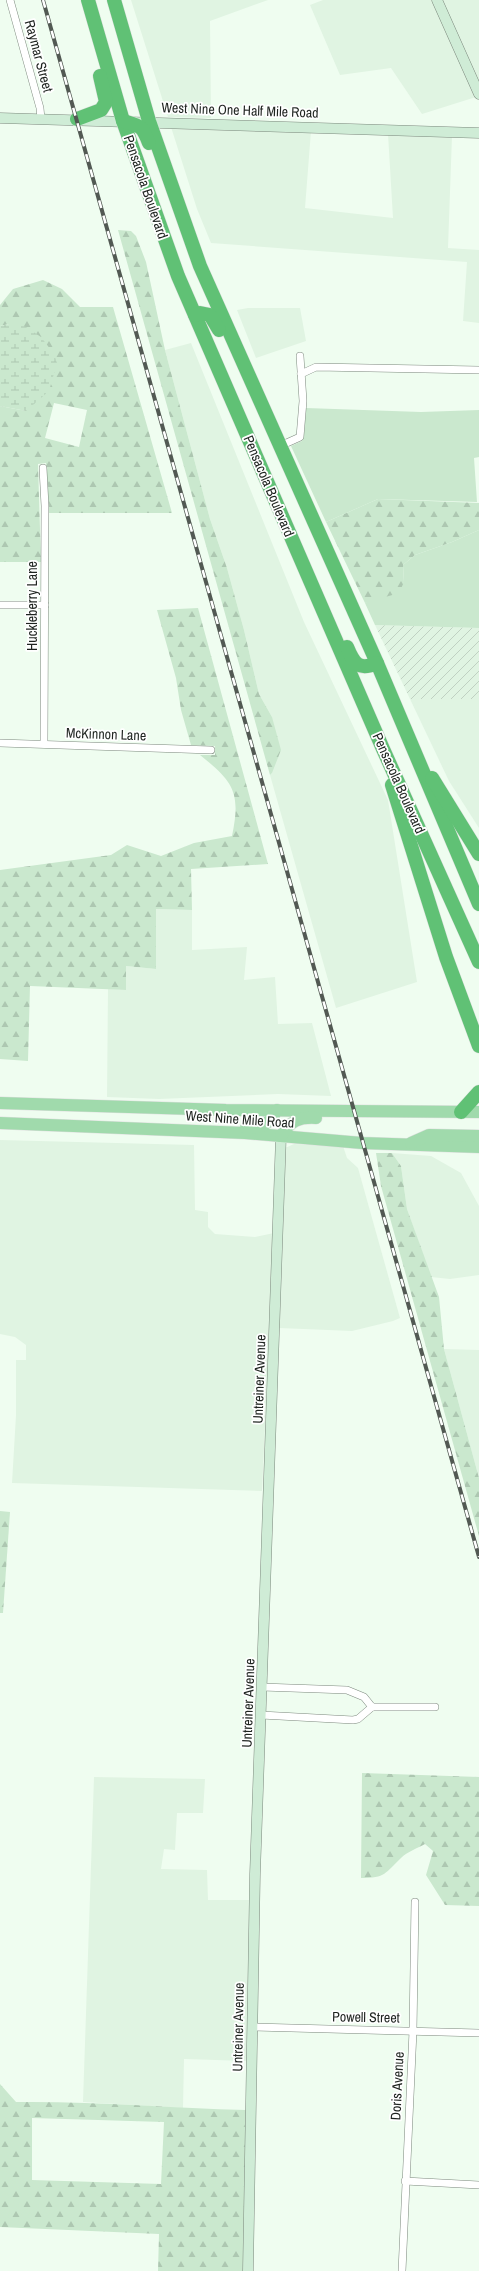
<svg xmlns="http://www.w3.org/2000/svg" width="479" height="2271" font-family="'Archivo Narrow',sans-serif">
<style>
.built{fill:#e0f4e2}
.industrial{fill:url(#industrial-furrows)}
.grass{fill:#cae8ce}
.forest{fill:url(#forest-firs);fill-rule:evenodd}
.wetland{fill:url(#wetland-marsh)}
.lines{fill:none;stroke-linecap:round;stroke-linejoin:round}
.street-casing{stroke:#7d897e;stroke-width:8}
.secondary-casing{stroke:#7d897e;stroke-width:11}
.primary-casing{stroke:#e0e0e0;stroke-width:13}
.highway-casing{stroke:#e0e0e0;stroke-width:15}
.street{stroke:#fff;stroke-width:7}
.secondary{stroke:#cfecd6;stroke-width:10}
.primary{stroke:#a0daac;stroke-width:12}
.highway{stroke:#60c175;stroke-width:14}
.rail-casing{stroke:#525953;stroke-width:4}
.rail{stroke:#fff;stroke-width:2.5;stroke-dasharray:8;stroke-linecap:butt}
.labels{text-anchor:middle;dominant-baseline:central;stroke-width:3.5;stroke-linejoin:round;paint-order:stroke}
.street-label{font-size:14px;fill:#1f2420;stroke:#fff}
</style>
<defs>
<pattern id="industrial-furrows" width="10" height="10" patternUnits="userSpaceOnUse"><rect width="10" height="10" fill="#e0f4e2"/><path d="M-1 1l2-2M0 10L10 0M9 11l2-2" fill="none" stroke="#c0d1c2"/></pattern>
<pattern id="forest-firs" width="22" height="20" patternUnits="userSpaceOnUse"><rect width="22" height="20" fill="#cae8ce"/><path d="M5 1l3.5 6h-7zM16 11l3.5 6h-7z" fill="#adc7b1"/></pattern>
<pattern id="wetland-marsh" width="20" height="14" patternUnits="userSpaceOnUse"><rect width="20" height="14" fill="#cae8ce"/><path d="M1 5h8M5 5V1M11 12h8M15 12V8" fill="none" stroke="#adc7b1"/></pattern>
</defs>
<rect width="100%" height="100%" fill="#effdf0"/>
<g class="built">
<polygon points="131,0 268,0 210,21 211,118 168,117"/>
<polygon points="323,0 432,0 476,97 422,114 391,68 340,75 310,5"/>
<polygon points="442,0 479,0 479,83"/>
<polygon points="171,127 311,131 305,208 393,218 388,134 452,136 448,248 479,250 479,323 463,321 467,262 211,243 197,209"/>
<polygon points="248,308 300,308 306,341 256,358 237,310"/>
<polygon points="191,343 304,622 388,800 417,982 336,1008 270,775 272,773 272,717 259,694 244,630 227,568 210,519 165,350"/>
<polygon points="410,699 479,699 479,828 449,781"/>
<polygon points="156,909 192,910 192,950 247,947 244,980 275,977 278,1024 312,1023 331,1096 278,1094 159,1099 107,1097 108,989 126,990 126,966 156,969"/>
<polygon points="0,1140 194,1145 195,1210 208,1212 208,1227 215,1234 255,1237 274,1233 262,1491 12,1483 16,1415 16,1360 26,1360 26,1345 15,1337 0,1334"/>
<polygon points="294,1144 343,1146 347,1158 358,1168 400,1318 393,1321 352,1331 279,1328 285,1148"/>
<polygon points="392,1153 431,1156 461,1173 479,1206 479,1275 450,1279 431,1277 407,1209 401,1166"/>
<polygon points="444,1349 479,1350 479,1478"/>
<polygon points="94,1777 205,1779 203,1813 177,1813 175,1850 164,1849 161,1869 207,1870 208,1900 251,1900 247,2061 184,2059 183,2108 83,2102"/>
</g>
<polygon class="industrial" points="375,625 479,628 479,699 410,699"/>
<g class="grass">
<polygon points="306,408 421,412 479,410 479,457 474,458 477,502 378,499 326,522 291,446 302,441 304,436"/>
<polygon points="479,530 479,628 375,625 365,603 404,582 403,565 415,555 452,542"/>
</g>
<g class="forest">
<polygon points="118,230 131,231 136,236 146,262 165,350 210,519 227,568 244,630 259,694 272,717 281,750 272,773 270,775"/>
<path d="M43 280 62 289 80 307H113L172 513H49L46 463 38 464 41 562H0V406L26 411 9 324 0 326V305L13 289ZM54 403 87 410 79 447 45 438Z"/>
<polygon points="378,499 479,503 479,530 452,542 415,555 403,565 404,582 399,593 365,603 326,522"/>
<path d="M198 608 268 864 191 869 192 910 156 909V969L126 966V990L30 986 28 1061 0 1059V870L111 855 127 845 161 856 194 843 232 836C241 793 234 782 200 755H215V746L191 745 181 710 176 678 157 610Z"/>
<polygon points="376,1153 392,1153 401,1166 407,1209 439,1297 444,1349 479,1478 479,1536 381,1186"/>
<polygon points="0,1511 10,1512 3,1613 0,1613"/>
<path d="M362 1773 479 1777V1906L445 1905 426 1875 433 1851 425 1844C418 1848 407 1852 401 1858 385 1873 386 1878 361 1878Z"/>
<path d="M0 2084 16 2102C93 2101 169 2108 246 2110L244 2271H158L159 2234 0 2227ZM32 2118 164 2122 161 2184 32 2180Z"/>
</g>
<polygon class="wetland" points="9,324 23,325 41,337 54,354 57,363 49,391 26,411 0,406 0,326"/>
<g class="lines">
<defs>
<g id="street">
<polyline points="10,0 40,108 41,119"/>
<polyline points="301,374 316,367 479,370"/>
<polyline points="280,446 300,437 303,401 300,356"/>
<polyline points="43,468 45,506 44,744"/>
<polyline points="0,605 45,605"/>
<polyline points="0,743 211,750"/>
<polyline points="262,1687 347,1690 364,1697 372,1707"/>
<polyline points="372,1707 435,1707"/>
<polyline points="261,1715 353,1720 358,1719 372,1707"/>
<polyline points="252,2027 479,2033"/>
<polyline points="405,2181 479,2185"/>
<polyline points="402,2271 413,2031 415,1902"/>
</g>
<g id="secondary">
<polyline points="437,0 479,94"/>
<polyline points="0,118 479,133"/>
<polyline points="248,2271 255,1874 281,1136"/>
</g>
<g id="primary">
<polyline points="0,1103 226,1110 479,1112"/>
<polyline points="0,1123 245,1133 362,1143 479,1147"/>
<path d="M246 1128C262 1129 270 1123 277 1110"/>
<path d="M281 1136C290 1121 299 1117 316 1118"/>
<polyline points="411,1143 429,1135 479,1136"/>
</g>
<g id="highway">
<polyline points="88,0 123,121 178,276 383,749 479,962"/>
<polyline points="114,0 149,121 200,266 377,663 479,904"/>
<polyline points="77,119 101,110 106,102 100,76"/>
<path d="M123 121C140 126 142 125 149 143"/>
<polyline points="195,315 200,313 210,315 219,330"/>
<path d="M347 647C354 664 359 671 377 663"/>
<polyline points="432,778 479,854"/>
<polyline points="392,785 446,957 479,1046"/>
<polyline points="461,1112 479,1092"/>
</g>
</defs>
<use href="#street" class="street-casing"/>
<use href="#secondary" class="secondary-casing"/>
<use href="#primary" class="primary-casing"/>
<use href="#highway" class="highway-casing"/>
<use href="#street" class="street"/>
<use href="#secondary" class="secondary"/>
<use href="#primary" class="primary"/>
<use href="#highway" class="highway"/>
<defs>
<polyline id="rail" points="43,0 479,1557"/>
</defs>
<use href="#rail" class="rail-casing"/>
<use href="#rail" class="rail"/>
</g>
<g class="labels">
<g class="street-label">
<text transform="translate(39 56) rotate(75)">Raymar Street</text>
<text transform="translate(240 110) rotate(2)">West Nine One Half Mile Road</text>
<text transform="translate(146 187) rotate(71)">Pensacola Boulevard</text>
<text transform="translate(269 486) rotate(67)">Pensacola Boulevard</text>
<text transform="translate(32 606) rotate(-90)">Huckleberry Lane</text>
<text transform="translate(106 734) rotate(2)">McKinnon Lane</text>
<text transform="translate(399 783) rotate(66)">Pensacola Boulevard</text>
<text transform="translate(240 1119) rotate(4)">West Nine Mile Road</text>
<text transform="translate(259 1379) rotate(-88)">Untreiner Avenue</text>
<text transform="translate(248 1703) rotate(-88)">Untreiner Avenue</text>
<text transform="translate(366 2017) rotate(1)">Powell Street</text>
<text transform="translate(238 2027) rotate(-89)">Untreiner Avenue</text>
<text transform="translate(397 2086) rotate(-87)">Doris Avenue</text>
</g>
</g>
</svg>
